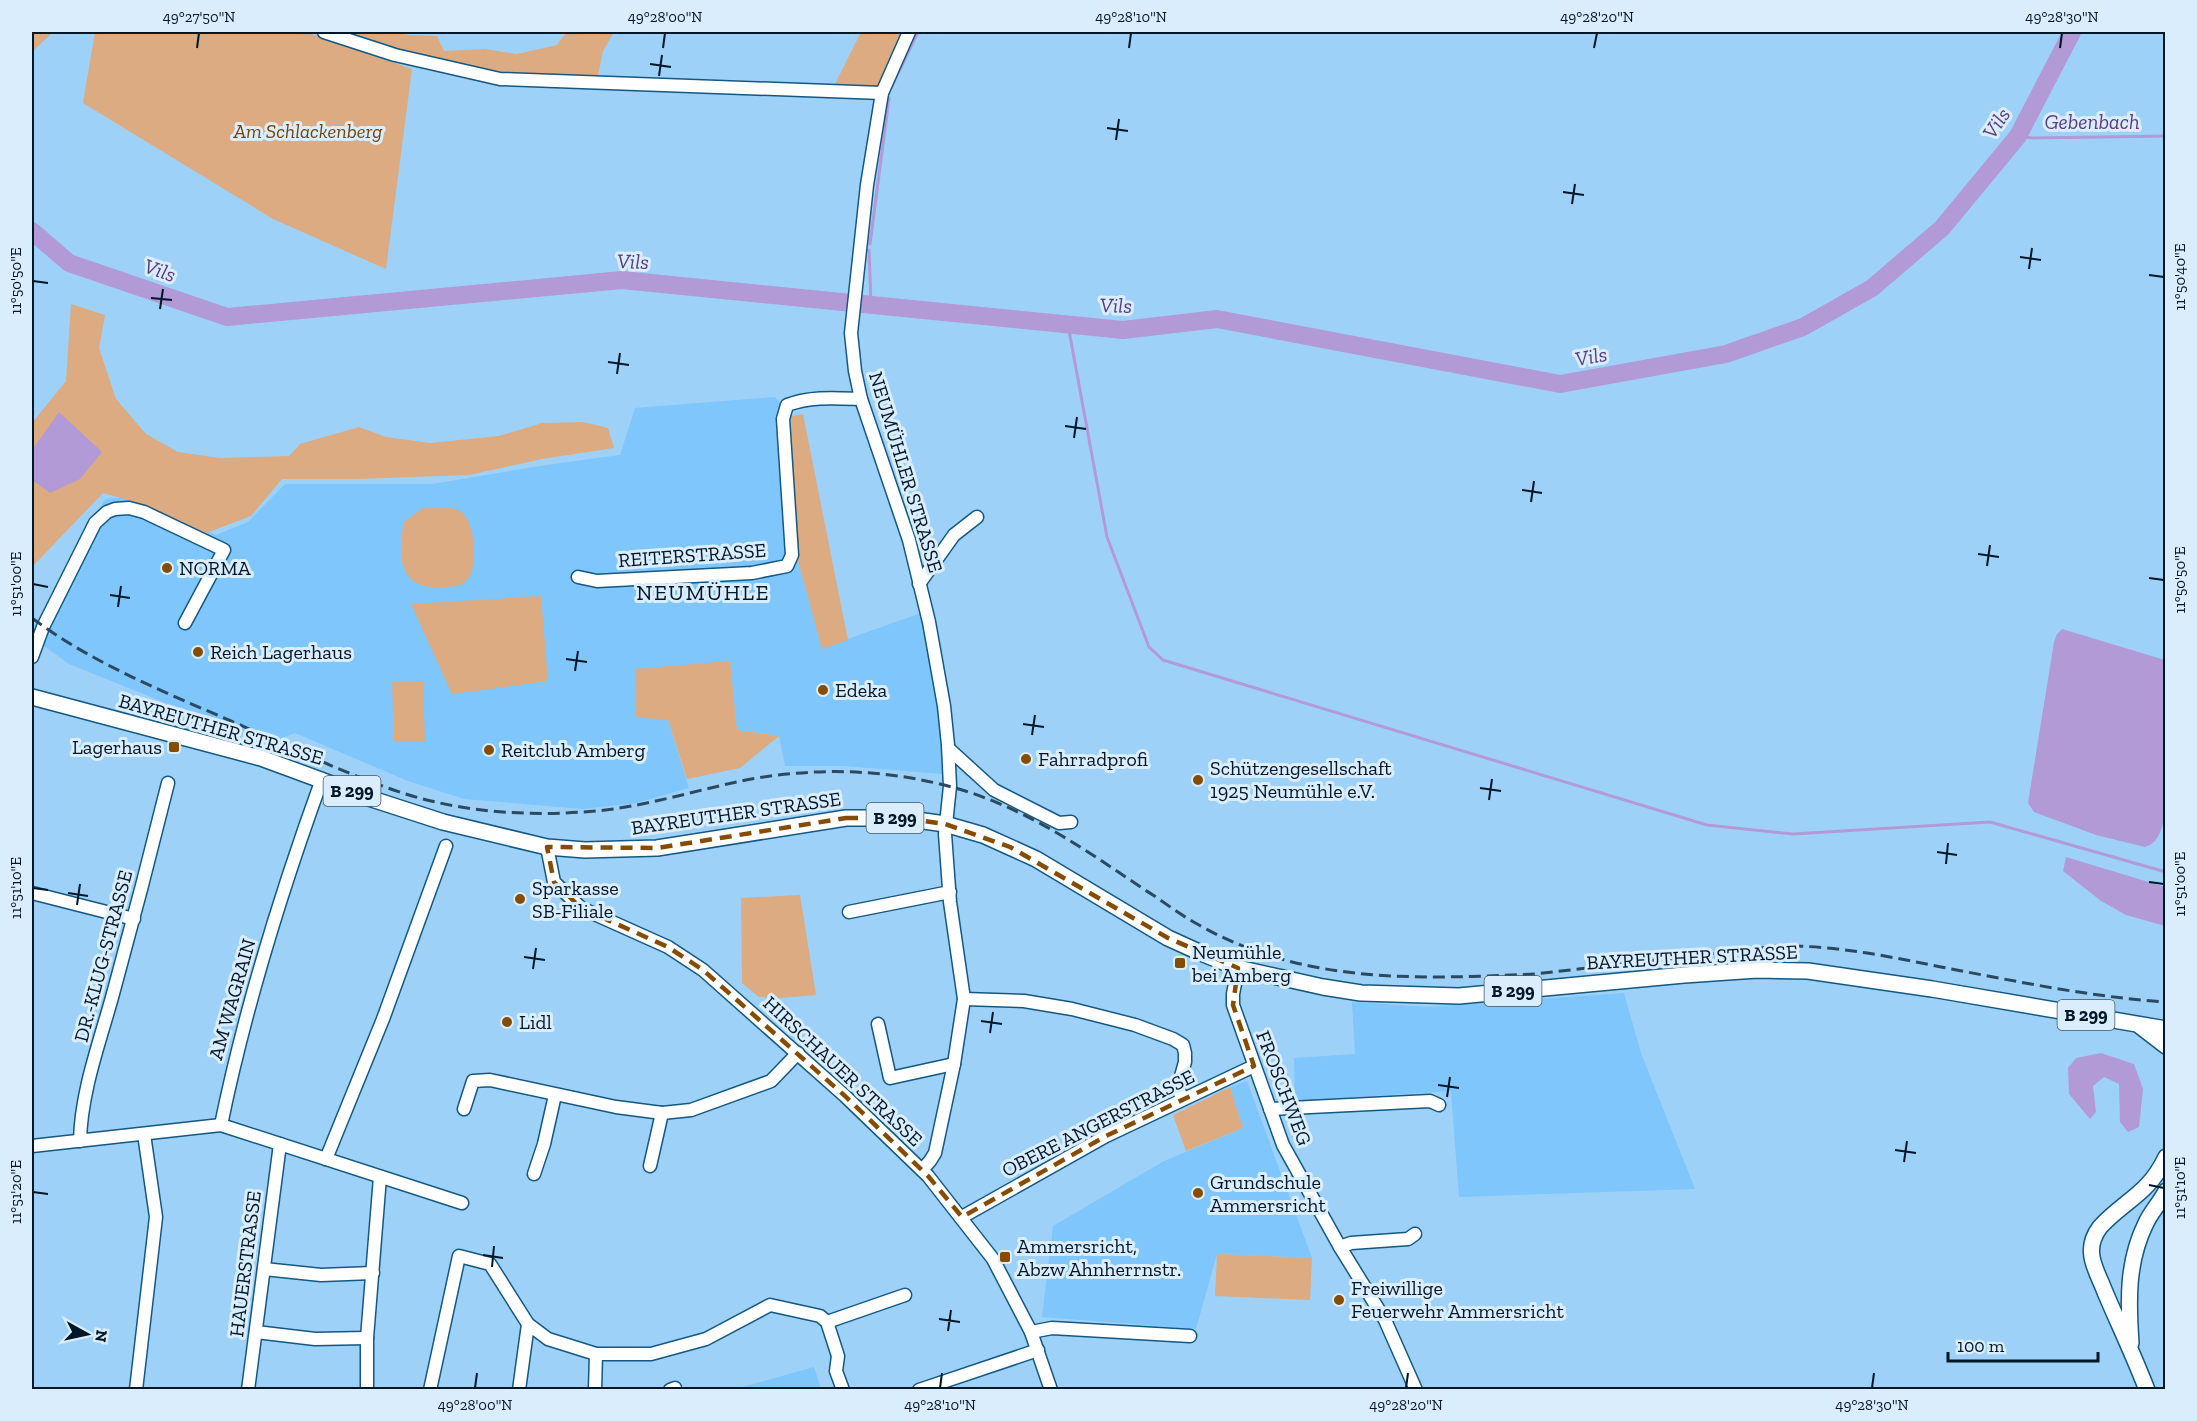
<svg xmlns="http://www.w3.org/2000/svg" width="2197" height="1421" font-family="'Zilla Slab',serif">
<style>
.built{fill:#7ec6fc}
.green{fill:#dcab81}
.water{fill:#b29ad7}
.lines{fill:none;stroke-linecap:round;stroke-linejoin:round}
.stream{stroke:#b29ad7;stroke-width:3}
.river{stroke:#b29ad7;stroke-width:18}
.minor-casing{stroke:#125883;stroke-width:15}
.major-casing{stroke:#125883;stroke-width:18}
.minor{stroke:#fff;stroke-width:12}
.major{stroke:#fff;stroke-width:15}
.rail{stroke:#2b4960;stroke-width:3;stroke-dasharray:12 6;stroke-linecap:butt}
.marked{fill:none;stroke:#864c03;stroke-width:4.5;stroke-dasharray:12 8;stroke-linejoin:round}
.ticks{fill:none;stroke:#001728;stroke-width:2}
.poi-dot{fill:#864c03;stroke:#daedfd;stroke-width:2}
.labels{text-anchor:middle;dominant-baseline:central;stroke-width:6;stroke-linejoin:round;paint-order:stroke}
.shield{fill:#daedfd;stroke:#415768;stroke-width:1.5}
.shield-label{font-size:18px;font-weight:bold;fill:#001728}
.park-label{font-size:20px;font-style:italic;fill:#754306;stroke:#daedfd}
.street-label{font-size:20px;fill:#001728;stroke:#daedfd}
.poi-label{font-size:20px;fill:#001728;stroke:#daedfd;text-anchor:start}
.water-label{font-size:21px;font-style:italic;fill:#5c3b85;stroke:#daedfd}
.quarter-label{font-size:22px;letter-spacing:1.5px;fill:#001728;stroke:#daedfd}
.neatline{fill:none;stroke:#001728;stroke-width:2}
.ticks-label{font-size:15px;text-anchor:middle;fill:#001728}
</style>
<rect width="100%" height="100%" fill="#9ed1f8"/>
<g class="built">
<polygon points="775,397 791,416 797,557 822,648 921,613 939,716 943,774 844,766 785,766 779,736 737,730 729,661 668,720 689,788 636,803 583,809 464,799 408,781 295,733 267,744 69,664 33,638 32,640 32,630 105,499 126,497 216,535 248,522 285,484 432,484 546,465 620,455 635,408"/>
<polygon points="1624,993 1641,1053 1695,1189 1459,1197 1451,1091 1295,1101 1294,1058 1355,1054 1352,1002 1427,1007"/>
<polygon points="1247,1081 1312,1258 1217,1254 1196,1329 1042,1317 1053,1226 1164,1161 1243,1128 1230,1087"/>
<polygon points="814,1367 821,1389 735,1389"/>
</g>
<g class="green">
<polygon points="32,32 53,32 33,51 32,51"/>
<polygon points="95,32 306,32 412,69 386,269 273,219 83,103"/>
<path d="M340 32H392L409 35 437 36 444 51 485 49 517 54 557 45 566 32H614L603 51 598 75C555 81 497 80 455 68 416 58 378 44 340 32Z"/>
<polygon points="861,32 902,32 877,87 835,84"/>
<polygon points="71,304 105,315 99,348 116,399 146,434 178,452 220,458 289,456 300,444 359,427 386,437 430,443 499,436 542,423 583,422 608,428 614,448 542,459 469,475 357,479 282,479 251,516 201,535 132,501 103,493 32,567 32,423 66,381"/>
<polygon points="803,414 848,640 822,649 797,557 791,416"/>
<path d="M423 508C434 508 451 506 460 511 476 521 480 572 464 583 457 587 448 587 441 587 399 591 397 554 404 522Z"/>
<polygon points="541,596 548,681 452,694 411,604"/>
<polygon points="730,661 737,730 779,736 740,768 687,779 668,720 636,717 635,669"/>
<polygon points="423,681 425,742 394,742 392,682"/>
<polygon points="800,895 816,995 781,998 759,997 742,983 741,898"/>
<polygon points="1230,1087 1243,1128 1186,1151 1173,1115"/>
<polygon points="1217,1254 1312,1258 1310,1300 1215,1296"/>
</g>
<g class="water">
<polygon points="59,412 102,452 80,479 50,493 32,480 32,450"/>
<path d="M2062 629 2165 660V815C2162 828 2159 843 2145 847L2096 835 2034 812 2028 803 2054 642 2057 634Z"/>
<polygon points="2066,857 2165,887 2165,926 2126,915 2101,901 2063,871"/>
<polygon points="2101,1053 2134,1064 2143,1089 2139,1127 2128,1132 2120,1122 2119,1084 2104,1077 2093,1086 2096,1112 2090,1119 2069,1094 2068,1068 2076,1058"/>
</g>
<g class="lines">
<g class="stream">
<polyline points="891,88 918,32"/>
<polyline points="2018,136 2032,138 2166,136"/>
<polyline points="870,244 889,98"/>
<polyline points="869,250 871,305"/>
<polyline points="1068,325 1107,537 1149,647 1163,660 1707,825 1793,834 1990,822 2166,872"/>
</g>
<polyline class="river" points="32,231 69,263 227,317 622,280 1123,330 1217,319 1560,384 1726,354 1803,327 1872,288 1942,228 2018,136 2072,32"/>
<defs>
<g id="minor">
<polyline points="324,32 395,55 500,79 882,93"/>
<polyline points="909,32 882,93 867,185 851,333 855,371 861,399 909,540 929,622 944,706 948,745 950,786 945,834 950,902 964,999 954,1064 935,1153 930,1161 922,1170"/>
<path d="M578 577 597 581 752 573 787 566 792 555 783 419 787 405C811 396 835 398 861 399"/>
<polyline points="919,584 954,535 977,517"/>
<polyline points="32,657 43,627 95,523 107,512 115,509 129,508 144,512 224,550 185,623"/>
<polyline points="949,749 994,790 1059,823 1071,822"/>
<polyline points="547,847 554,882 581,908 668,947 703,970 845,1096 928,1176 993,1259 1031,1332 1051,1390"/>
<polyline points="32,893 134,919"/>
<polyline points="849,912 950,892"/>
<polyline points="1238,968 1233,994 1233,1005 1283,1145 1340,1247 1385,1320 1416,1390"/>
<polyline points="964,999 1024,1001 1072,1009 1135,1025 1173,1039 1183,1045 1185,1053 1185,1062 1178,1087 1182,1099"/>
<polyline points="878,1024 890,1078 954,1064"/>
<polyline points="464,1109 473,1081 490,1080 616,1107 662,1113 691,1110 771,1081 798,1053"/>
<polyline points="1270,1109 1430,1101 1439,1105"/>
<path d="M221 1125C245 1008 281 892 322 779"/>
<path d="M80 1141C81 1090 101 1039 114 990 133 921 151 852 168 783"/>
<polyline points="32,1146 221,1125 462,1203"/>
<polyline points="326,1159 383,1019 446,846"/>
<polyline points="650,1166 662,1113"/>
<polyline points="534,1174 544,1144 555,1095"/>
<polyline points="962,1217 1106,1136 1254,1066"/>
<polyline points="1340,1247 1351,1243 1408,1239 1415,1234"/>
<polyline points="264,1269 321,1275 373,1273"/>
<polyline points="827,1322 905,1295"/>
<polyline points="528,1324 548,1339 596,1354 651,1354 706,1339 770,1305 820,1316 827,1322 838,1356 836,1371 843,1390"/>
<polyline points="256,1332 315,1339 367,1338"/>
<polyline points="1031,1332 1052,1328 1190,1336"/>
<polyline points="136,1390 156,1217 144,1134"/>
<polyline points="248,1390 280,1144"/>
<polyline points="367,1390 367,1338 380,1177"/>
<polyline points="430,1390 459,1256 490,1264 528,1324 519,1390"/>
<polyline points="595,1390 596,1354"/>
<polyline points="670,1390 675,1388"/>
<polyline points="919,1390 1038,1350"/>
</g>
<g id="major">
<polyline points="32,697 261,758 375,800 443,822 547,847 585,850 657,848 846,818 903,818 945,824 983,835 1036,859 1168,938 1201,953 1238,968 1323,987 1361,993 1459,996 1684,975 1757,970 1808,971 1932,989 2166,1029"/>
<polyline points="2140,1026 2166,1046"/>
<path d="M2131 1343C2128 1301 2127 1261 2146 1223 2151 1212 2160 1203 2166 1191"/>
<path d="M2147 1390C2134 1356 2119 1325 2105 1292 2101 1281 2094 1269 2092 1257 2090 1246 2094 1235 2100 1227 2126 1199 2148 1195 2166 1157"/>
</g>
</defs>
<use href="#minor" class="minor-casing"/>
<use href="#major" class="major-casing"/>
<use href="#minor" class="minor"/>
<use href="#major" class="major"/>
<path class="rail" d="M32 618C92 663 162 691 231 721 289 746 348 776 409 795 465 812 525 816 583 812 637 809 689 792 741 781 806 768 874 768 940 784 1017 802 1080 846 1145 890 1163 901 1180 915 1199 925 1305 985 1419 979 1535 974L1778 946C1834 945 1887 956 1941 967 2015 981 2090 997 2166 1002"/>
</g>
<path class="marked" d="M846 818H903L945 824 1010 847 1168 938 1238 968 1233 1005 1254 1066 1106 1136 962 1217 928 1176 845 1096 703 970 668 947 581 908 554 882 547 847 657 848Z"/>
<path class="ticks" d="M197 48 199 33M663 48 665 33M1129 48 1131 33M1594 48 1597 33M2060 48 2062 33M650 64 671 67M659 76 662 55M1107 128 1128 131M1116 140 1119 119M1563 192 1584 195M1572 204 1575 184M2020 257 2041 260M2029 269 2032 248M2149 275 2164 277M33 281 48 283M151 298 172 300M160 309 163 289M608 362 629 365M617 374 620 353M1065 426 1086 429M1074 438 1077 417M1522 490 1542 493M1531 502 1534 481M1978 554 1999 557M1987 566 1990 545M2149 578 2164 580M33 584 48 587M110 595 130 598M118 607 121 586M566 659 587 662M575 671 578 651M1023 724 1044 727M1032 735 1035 715M1480 788 1501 791M1489 800 1492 779M1937 852 1957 855M1946 864 1948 843M2149 882 2164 884M33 888 48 890M68 893 88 896M77 905 80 884M524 957 545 960M533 969 536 948M981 1021 1002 1024M990 1033 993 1012M1438 1085 1459 1088M1447 1097 1450 1077M1895 1150 1916 1153M1904 1162 1907 1141M2149 1185 2164 1188M33 1192 48 1194M483 1255 503 1258M492 1267 494 1246M939 1319 960 1322M948 1331 951 1310M475 1388 477 1373M940 1388 942 1373M1406 1388 1408 1373M1872 1388 1874 1373"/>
<g class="poi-dot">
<circle cx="167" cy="568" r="6"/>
<circle cx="198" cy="652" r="6"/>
<circle cx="823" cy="690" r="6"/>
<rect x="168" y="741" width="12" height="12" rx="3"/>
<circle cx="489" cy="750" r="6"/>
<circle cx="1026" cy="759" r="6"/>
<circle cx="1198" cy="780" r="6"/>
<circle cx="520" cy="899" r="6"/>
<rect x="1174" y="957" width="12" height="12" rx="3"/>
<circle cx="507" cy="1022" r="6"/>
<circle cx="1198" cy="1193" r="6"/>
<rect x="999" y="1251" width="12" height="12" rx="3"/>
<circle cx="1339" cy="1300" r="6"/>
</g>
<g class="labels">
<g class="shield">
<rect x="323.5" y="776" width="57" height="30" rx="4.5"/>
<rect x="866.5" y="803" width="57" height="30" rx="4.5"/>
<rect x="1484.5" y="976" width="57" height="30" rx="4.5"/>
<rect x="2057.5" y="1000" width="57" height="30" rx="4.5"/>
</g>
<g class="shield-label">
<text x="352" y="791">B 299</text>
<text x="895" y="818">B 299</text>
<text x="1513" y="991">B 299</text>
<text x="2086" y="1015">B 299</text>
</g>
<g class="park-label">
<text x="308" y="131">Am Schlackenberg</text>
</g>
<g class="street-label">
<text transform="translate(906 472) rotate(73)">NEUMÜHLER STRASSE</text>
<text transform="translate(692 555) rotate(-4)">REITERSTRASSE</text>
<text transform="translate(221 729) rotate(16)">BAYREUTHER STRASSE</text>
<text transform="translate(736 813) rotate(-8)">BAYREUTHER STRASSE</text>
<text transform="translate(103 956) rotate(-75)">DR.-KLUG-STRASSE</text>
<text transform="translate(1692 957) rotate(-3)">BAYREUTHER STRASSE</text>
<text transform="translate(232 999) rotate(-74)">AM WAGRAIN</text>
<text transform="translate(843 1071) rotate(43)">HIRSCHAUER STRASSE</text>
<text transform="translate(1284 1088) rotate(69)">FROSCHWEG</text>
<text transform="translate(1098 1123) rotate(-27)">OBERE ANGERSTRASSE</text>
<text transform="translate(245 1264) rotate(-83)">HAUERSTRASSE</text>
</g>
<g class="poi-label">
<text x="179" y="568">NORMA</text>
<text x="210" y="652">Reich Lagerhaus</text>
<text x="835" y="690">Edeka</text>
<text x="162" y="747" text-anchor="end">Lagerhaus</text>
<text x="501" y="750">Reitclub Amberg</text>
<text x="1038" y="759">Fahrradprofi</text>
<text x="1210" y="768">Schützengesellschaft<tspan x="1210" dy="23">1925 Neumühle e.V.</tspan></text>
<text x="532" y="888">Sparkasse<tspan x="532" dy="23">SB-Filiale</tspan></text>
<text x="1192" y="952">Neumühle<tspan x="1192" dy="23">bei Amberg</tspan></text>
<text x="519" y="1022">Lidl</text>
<text x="1210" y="1182">Grundschule<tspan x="1210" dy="23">Ammersricht</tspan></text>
<text x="1017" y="1246">Ammersricht,<tspan x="1017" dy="23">Abzw Ahnherrnstr.</tspan></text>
<text x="1351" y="1288">Freiwillige<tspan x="1351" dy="23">Feuerwehr Ammersricht</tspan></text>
</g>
<g class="water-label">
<text x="2092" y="121">Gebenbach</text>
<text transform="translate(1996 123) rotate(-56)">Vils</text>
<text transform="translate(633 261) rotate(2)">Vils</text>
<text transform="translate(160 270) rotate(19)">Vils</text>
<text transform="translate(1116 305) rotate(1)">Vils</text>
<text transform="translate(1591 356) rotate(-10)">Vils</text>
</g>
<g class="quarter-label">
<text x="703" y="592">NEUMÜHLE</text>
</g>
</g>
<rect width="2197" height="1421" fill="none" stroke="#daedfd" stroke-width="66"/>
<g transform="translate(87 1334) rotate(98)" stroke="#daedfd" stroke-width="4.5" paint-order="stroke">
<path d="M0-4.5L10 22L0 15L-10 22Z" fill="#001728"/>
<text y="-9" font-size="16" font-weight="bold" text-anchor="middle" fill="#001728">N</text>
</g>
<path d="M1948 1352v9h150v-9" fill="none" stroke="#001728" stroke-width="3"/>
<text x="1957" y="1352" font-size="18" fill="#001728" stroke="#daedfd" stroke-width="4.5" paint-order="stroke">100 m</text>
<rect x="33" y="33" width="2131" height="1355" class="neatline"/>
<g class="ticks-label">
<text x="199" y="22">49°27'50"N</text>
<text x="665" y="22">49°28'00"N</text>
<text x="1131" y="22">49°28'10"N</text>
<text x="1597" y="22">49°28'20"N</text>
<text x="2062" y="22">49°28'30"N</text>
<text transform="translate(2180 277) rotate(-90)" y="5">11°50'40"E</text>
<text transform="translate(16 281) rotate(-90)" y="5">11°50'50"E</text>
<text transform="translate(2180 580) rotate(-90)" y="5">11°50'50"E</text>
<text transform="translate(16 584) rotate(-90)" y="5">11°51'00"E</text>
<text transform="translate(2180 884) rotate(-90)" y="5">11°51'00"E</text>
<text transform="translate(16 888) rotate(-90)" y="5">11°51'10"E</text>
<text transform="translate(2180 1188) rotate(-90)" y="5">11°51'10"E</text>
<text transform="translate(16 1192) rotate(-90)" y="5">11°51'20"E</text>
<text x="475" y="1410">49°28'00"N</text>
<text x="940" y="1410">49°28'10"N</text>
<text x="1406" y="1410">49°28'20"N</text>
<text x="1872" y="1410">49°28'30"N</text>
</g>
</svg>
